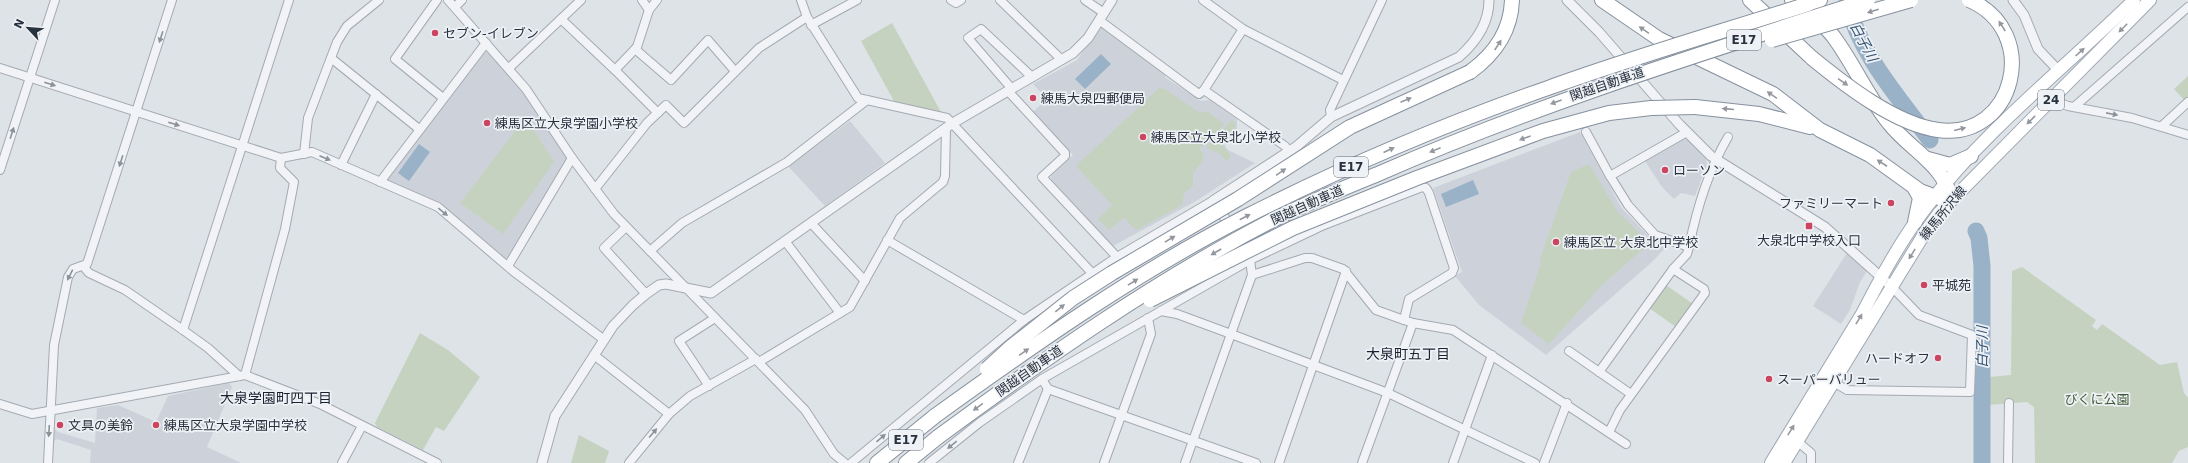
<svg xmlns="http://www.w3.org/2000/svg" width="2188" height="463" font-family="'DejaVu Sans','Noto Sans JP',sans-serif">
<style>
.built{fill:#cdd2da}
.green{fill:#c5d2c0}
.water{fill:#9ab2c8}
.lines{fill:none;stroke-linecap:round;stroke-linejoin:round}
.river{stroke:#9ab2c8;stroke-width:17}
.minor-casing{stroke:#a4aab2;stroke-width:10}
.tertiary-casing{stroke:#a4aab2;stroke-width:11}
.primary-casing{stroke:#9ea7b3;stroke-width:14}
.motorway-casing{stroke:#86919e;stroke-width:16}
.minor{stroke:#f1f3f6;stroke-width:8}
.tertiary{stroke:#f1f3f6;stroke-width:9}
.primary{stroke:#fff;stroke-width:12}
.motorway{stroke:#fff;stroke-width:14}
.motorway-bridge-casing{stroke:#86919e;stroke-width:16;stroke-linecap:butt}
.motorway-bridge{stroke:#fff;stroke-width:14}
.oneway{fill:#94989e}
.oneway2{fill:#8c929a}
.poi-dot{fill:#cc445f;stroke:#eef1f5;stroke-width:1.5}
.labels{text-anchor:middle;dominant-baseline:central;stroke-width:3.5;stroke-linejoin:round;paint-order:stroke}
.shield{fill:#eef1f5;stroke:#636b75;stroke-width:1}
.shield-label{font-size:12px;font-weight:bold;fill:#28313e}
.poi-label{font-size:13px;fill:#28313e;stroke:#eef1f5;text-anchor:start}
.street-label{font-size:13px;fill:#28313e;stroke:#eef1f5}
.park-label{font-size:13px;fill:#3e5a35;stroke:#eef1f5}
.water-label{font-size:14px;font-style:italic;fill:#335272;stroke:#eef1f5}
.neighbourhood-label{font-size:14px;fill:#1a222f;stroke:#eef1f5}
</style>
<rect width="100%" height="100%" fill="#dee3e8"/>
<g class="built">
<polygon points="1104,27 1164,73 1166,78 1201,101 1210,100 1237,119 1237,130 1224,144 1228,150 1255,163 1196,201 1113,246 1051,179 1051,176 1073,155 1033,112 1047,99 1033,84 1077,60 1099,28"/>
<polygon points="487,52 521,89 568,157 508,258 504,257 439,203 389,183 387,177 483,53"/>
<polygon points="850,121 885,163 825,206 788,166"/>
<polygon points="1580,132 1621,207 1652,240 1668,245 1653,261 1546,355 1479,305 1455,276 1462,272 1433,188"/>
<polygon points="1683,139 1688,140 1706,159 1707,165 1695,196 1681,193 1674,199 1662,187 1645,161"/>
<polygon points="1847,253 1867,271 1860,282 1850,310 1841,324 1813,306"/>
<polygon points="229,383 232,387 207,447 241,463 90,463 91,450 57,439 53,442 54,429 58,432 95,443 97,408 118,405 156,422 168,396"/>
</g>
<g class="green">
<polygon points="892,23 941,112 895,103 861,41"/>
<polygon points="2188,76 2188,98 2185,101 2174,89"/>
<polygon points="1159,88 1165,89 1200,113 1207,111 1224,124 1218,132 1198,150 1202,151 1204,160 1193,173 1193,186 1184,193 1182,205 1137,230 1131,226 1125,217 1109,230 1098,219 1112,205 1076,166"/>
<polygon points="526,117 554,162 503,234 460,203"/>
<polygon points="1232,120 1235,123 1235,129 1222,142 1223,146 1231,156 1227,161 1220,154 1206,147"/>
<polygon points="1589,164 1618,212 1650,243 1604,283 1549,344 1521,323 1541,263 1539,262 1571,172"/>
<polygon points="2022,267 2096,320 2092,326 2097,330 2102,324 2160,365 2177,362 2184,393 2188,398 2188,447 2179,451 2172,463 2035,463 2034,407 2027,402 1988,405 1989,377 2011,375 2012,271"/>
<polygon points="1666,285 1693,304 1676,327 1649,308"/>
<polygon points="420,333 448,350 480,377 444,431 436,427 423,450 377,427 375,423"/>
<polygon points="579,435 609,451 605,463 571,463"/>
</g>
<g class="water">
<polygon points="1101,54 1111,64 1085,89 1075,79"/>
<polygon points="419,144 430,152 409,181 398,173"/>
<polygon points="1473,180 1479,194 1446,207 1441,194"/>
</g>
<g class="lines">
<g class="river">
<path d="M1847 3C1861 56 1898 96 1930 140"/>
<polyline points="1976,231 1979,238 1982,266 1982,463"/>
</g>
<defs>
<g id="minor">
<polyline points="437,0 395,59 443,98"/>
<polyline points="448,0 526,89 572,158 614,214 805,410 834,454 845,463"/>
<polyline points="642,0 649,10"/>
<polyline points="657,0 649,10 637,47 615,70 658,113"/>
<polyline points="801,0 807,17 858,98 947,118 1092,273"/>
<polyline points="951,0 956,3 961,0"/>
<polyline points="1000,0 1062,60"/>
<polyline points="1085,0 1104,13"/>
<polyline points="1203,0 1243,29 1343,80"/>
<polyline points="455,7 462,0"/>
<polyline points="561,19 615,70"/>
<polyline points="1099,20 1196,92 1199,94 1204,90 1285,146 1289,151"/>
<polyline points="811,25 857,0"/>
<polyline points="635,49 671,80 708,40 734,70"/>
<polyline points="331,58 419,129"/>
<polyline points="0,68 281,158 312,152 438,207 513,271 603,339"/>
<polyline points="509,68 581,0"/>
<polyline points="1012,89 968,38 981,29 1032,77"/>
<polyline points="1204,90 1243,29"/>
<polyline points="1008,91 1065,153 1065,156 1042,177 1117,257"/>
<polyline points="2051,99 2068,106 2132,118 2188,135"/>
<polyline points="2074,107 2188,7"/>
<polyline points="1331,117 1330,110 1382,0"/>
<polyline points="2162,126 2188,102"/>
<polyline points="1586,132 1610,176"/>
<path d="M1687 132 1610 176 1628 205 1655 235 1689 247C1697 207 1708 171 1728 137"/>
<polyline points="304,154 308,118 337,42 347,26 379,0"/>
<polyline points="341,165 376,94"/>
<polyline points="0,170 55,0"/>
<polyline points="380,182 486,43"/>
<polyline points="595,189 647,123 666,105 684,123 759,48 807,17"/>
<polyline points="811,223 865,281"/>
<polyline points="626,227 604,248 646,294"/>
<polyline points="887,240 1024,320"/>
<polyline points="785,241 840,313"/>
<polyline points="650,251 682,223 787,162 867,100"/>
<polyline points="83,266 89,273 125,290 183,330 208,348 239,376"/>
<polyline points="508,266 572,158"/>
<polyline points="1161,311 1177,314 1231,334 1388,393 1535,463"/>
<polyline points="1404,320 1413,323 1453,330 1626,444"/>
<polyline points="183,330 289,0"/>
<polyline points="1569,351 1631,394"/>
<polyline points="594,355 669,414"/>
<polyline points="759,362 850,307 900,218 943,182 945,176 946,128"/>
<polyline points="1599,372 1673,269 1687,254 1689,247"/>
<polyline points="245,375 285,229 294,182 280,168 281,158"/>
<polyline points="1042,379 1048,389 1256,463"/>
<polyline points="1833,382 1847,390 1970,392 1972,335 1919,315 1892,287"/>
<polyline points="709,386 679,341 715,318"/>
<polyline points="0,404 32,414 245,375 320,404 437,463"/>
<polyline points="1609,432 1620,410 1705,293 1704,289 1673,269"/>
<polyline points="1797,441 1811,453 1811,463"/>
<polyline points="48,463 54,345 68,277 73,269 87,264 172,0"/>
<polyline points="342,463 362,426"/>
<polyline points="629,463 669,414 690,396 756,359"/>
<polyline points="851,463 1024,320 1117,257 1214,200"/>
<polyline points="929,463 979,423 1042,379 1250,260 1324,225 1422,187 1426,188 1429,193 1454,268 1452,273 1409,299 1404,320 1376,310 1343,269 1312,258 1305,258 1252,275"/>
<polyline points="1018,463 1048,389"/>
<polyline points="1104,463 1151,334 1148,318"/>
<polyline points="1185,463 1252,275 1250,260"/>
<polyline points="1279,463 1346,271"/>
<polyline points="1362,463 1413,323"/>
<polyline points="1453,463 1492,355"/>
<polyline points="1544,463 1567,403"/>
<polyline points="2008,463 2009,403"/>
</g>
<g id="tertiary">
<polyline points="1567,0 1599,32 1679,124 1711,156 1825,227 1892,287"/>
<polyline points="2013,0 2024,15 2038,49 2058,70"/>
<path d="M1250 260 1214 200 1297 146 1331 117 1459 57C1476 42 1489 23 1489 0"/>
<polyline points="542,463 555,416 613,326 633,305 646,294 659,285 666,284 711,293 953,123 1073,53 1088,38 1112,0"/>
</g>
<g id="primary">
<path d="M1771 463 1862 314C1881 277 1902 238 1928 205 1986 129 2066 67 2134 0"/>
<polyline points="1784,463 1926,231 1939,213 2150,0"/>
</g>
<g id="motorway">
<path d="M1602 0 1659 39 1773 94 1820 130 1870 155 1920 191 1939 198 1951 199C1944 164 1910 150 1889 123 1867 96 1854 64 1833 36 1822 22 1806 11 1792 0"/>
<polyline points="1750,0 1812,58"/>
<polyline points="1808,4 1820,0"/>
<path d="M1470 72C1495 54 1511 31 1512 0"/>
<polyline points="1695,107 1759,114 1810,127"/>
<polyline points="1928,159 1950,165 1971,156"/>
<polyline points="1914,187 1920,198 1915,222"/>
<polyline points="877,463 935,416"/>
<polyline points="906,463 938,437"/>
</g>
</defs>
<use href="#minor" class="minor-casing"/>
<use href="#tertiary" class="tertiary-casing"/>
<use href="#primary" class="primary-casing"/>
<use href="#motorway" class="motorway-casing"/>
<use href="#minor" class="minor"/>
<use href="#tertiary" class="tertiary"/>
<use href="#primary" class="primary"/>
<use href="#motorway" class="motorway"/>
<defs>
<g id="motorway-bridge">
<polyline points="1772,40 1911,0"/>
<path d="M1812 58C1845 85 1895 124 1938 130 2015 141 2042 31 1969 0"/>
<polyline points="1150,300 1293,228 1417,178 1543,131 1609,113 1651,108 1695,107"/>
<polyline points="987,369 1011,347 1073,298 1112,273 1238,199 1350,127 1470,72"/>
<path d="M935 416C1035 344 1137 272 1247 216 1344 167 1445 124 1548 88 1633 57 1721 32 1808 4"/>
<path d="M938 437C1044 359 1152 283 1269 222 1304 204 1342 189 1378 174 1538 104 1703 53 1868 0"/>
</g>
</defs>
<use href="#motorway-bridge" class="motorway-bridge-casing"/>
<use href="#motorway-bridge" class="motorway-bridge"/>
</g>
<defs><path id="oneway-solid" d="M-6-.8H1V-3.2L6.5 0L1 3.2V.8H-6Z"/></defs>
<g class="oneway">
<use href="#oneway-solid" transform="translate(1873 11) rotate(163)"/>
<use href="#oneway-solid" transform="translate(2002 26) rotate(-123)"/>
<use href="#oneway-solid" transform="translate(2123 28) rotate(135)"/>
<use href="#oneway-solid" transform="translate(1644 30) rotate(-146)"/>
<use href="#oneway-solid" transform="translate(1498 45) rotate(-57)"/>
<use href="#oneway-solid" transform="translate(2080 52) rotate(-42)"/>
<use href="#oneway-solid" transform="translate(1843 82) rotate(35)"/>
<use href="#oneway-solid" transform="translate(1772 95) rotate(-146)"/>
<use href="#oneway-solid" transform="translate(1406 100) rotate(-23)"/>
<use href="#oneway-solid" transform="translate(1556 102) rotate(160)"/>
<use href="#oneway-solid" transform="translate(1728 109) rotate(-175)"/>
<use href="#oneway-solid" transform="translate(2031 120) rotate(135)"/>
<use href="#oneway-solid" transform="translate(1960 129) rotate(-14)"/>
<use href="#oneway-solid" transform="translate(1525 138) rotate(160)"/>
<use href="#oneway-solid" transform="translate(1389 150) rotate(-24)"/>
<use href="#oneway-solid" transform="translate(1435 150) rotate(158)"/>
<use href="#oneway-solid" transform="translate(1882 163) rotate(-147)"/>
<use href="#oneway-solid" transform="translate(1281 172) rotate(-34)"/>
<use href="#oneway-solid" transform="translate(1245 217) rotate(-28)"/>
<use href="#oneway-solid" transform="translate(1170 239) rotate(-31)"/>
<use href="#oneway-solid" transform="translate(1216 252) rotate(150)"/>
<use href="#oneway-solid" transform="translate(1912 254) rotate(122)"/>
<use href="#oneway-solid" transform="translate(1133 282) rotate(-32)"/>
<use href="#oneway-solid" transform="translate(1060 308) rotate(-39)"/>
<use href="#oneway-solid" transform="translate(1859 319) rotate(-59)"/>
<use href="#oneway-solid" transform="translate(1024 352) rotate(-35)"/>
<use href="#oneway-solid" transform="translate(978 407) rotate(144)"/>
<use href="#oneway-solid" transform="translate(1791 430) rotate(-58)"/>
</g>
<g class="oneway2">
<use href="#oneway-solid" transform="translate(161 37) rotate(108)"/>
<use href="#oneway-solid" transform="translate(50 84) rotate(18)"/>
<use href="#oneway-solid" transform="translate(2112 114) rotate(11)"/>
<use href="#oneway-solid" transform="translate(174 124) rotate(18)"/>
<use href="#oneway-solid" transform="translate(12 133) rotate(-72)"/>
<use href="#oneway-solid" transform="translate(325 158) rotate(23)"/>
<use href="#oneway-solid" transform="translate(121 161) rotate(108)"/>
<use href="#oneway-solid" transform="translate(443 212) rotate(39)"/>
<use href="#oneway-solid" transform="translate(70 275) rotate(117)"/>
<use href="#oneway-solid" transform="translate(49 431) rotate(93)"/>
<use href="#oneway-solid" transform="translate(653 433) rotate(-49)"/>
<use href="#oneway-solid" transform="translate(881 438) rotate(-40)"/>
<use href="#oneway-solid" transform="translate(952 445) rotate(141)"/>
</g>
<g class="poi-dot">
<circle cx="435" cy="33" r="4"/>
<circle cx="1033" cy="98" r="4"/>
<circle cx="487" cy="123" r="4"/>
<circle cx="1143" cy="137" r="4"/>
<circle cx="1665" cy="170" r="4"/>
<circle cx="1891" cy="203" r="4"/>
<rect x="1805" y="222" width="8" height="8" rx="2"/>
<circle cx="1556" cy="242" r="4"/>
<circle cx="1924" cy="285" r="4"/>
<circle cx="1938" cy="358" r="4"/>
<circle cx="1769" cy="379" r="4"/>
<circle cx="60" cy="425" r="4"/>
<circle cx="156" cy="425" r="4"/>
</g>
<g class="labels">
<g class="shield">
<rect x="1727" y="30" width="34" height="20" rx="3"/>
<rect x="2038" y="90" width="26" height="20" rx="3"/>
<rect x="1334" y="157" width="34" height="20" rx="3"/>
<rect x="889" y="430" width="34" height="20" rx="3"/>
</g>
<g class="shield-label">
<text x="1744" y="40">E17</text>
<text x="2051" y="100">24</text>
<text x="1351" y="167">E17</text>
<text x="906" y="440">E17</text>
</g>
<g class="poi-label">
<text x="443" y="33">セブン-イレブン</text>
<text x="1041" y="98">練馬大泉四郵便局</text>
<text x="495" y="123">練馬区立大泉学園小学校</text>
<text x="1151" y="137">練馬区立大泉北小学校</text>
<text x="1673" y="170">ローソン</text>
<text x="1883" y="203" text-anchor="end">ファミリーマート</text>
<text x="1809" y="240" text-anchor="middle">大泉北中学校入口</text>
<text x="1564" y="242">練馬区立 大泉北中学校</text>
<text x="1932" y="285">平城苑</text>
<text x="1930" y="358" text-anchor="end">ハードオフ</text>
<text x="1777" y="379">スーパーバリュー</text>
<text x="68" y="425">文具の美鈴</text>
<text x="164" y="425">練馬区立大泉学園中学校</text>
</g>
<g class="street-label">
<text transform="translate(1607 84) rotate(-19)">関越自動車道</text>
<text transform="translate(1307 205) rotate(-24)">関越自動車道</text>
<text transform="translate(1943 213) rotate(-51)">練馬所沢線</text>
<text transform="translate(1029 371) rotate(-35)">関越自動車道</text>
</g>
<g class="park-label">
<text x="2097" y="399">びくに公園</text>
</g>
<g class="water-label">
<text transform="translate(1864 42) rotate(62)">白子川</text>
<text transform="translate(1982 347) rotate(-90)">白子川</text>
</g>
<g class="neighbourhood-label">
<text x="1408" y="354">大泉町五丁目</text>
<text x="276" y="398">大泉学園町四丁目</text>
</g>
</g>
<g transform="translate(28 28) rotate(296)" stroke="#eef1f5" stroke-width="3" paint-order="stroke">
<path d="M0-3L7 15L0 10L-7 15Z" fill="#28313e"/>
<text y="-6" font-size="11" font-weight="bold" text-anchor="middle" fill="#28313e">N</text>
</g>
</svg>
